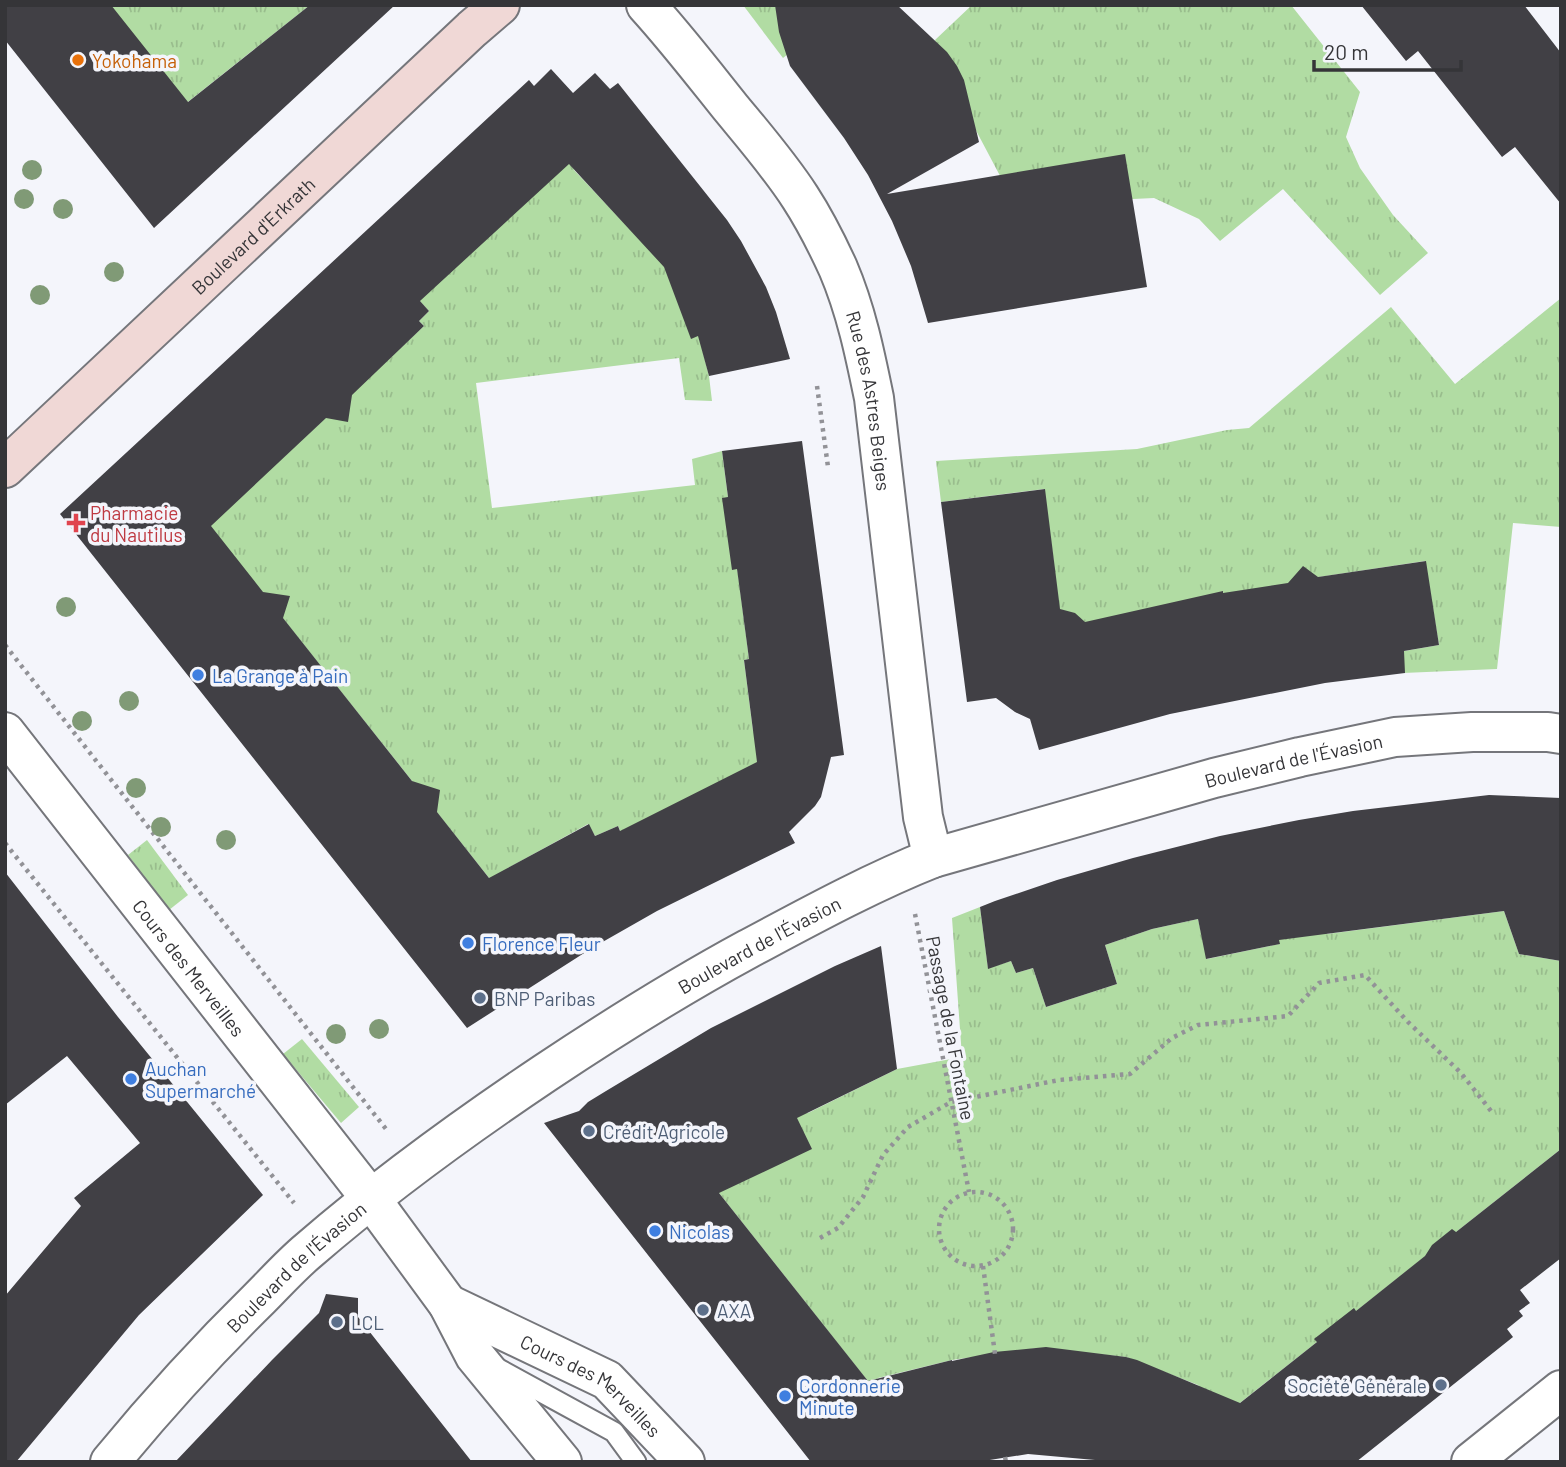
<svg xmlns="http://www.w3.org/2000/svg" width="1566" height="1467" font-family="Barlow,sans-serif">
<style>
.grass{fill:url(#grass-tufts)}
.building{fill:#414045}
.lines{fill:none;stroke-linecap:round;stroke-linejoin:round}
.lane-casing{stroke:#75767b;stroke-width:23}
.street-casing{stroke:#75767b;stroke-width:42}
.secondary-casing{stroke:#75767b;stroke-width:42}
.path{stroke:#929297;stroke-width:4.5;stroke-dasharray:3.5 5;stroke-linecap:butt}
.lane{stroke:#fff;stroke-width:19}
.street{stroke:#fff;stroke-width:38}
.secondary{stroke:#f0d8d6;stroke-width:38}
.tree{fill:#809a76}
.food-dot{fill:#e8710a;stroke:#f4f5fb;stroke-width:2.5}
.health-dot{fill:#e0444e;stroke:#f4f5fb;stroke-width:2.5}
.shop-dot{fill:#3f7fe0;stroke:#f4f5fb;stroke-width:2.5}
.service-dot{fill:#5c6f8a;stroke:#f4f5fb;stroke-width:2.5}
.labels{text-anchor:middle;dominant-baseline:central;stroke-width:7;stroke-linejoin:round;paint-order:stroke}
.food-label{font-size:19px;fill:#c56008;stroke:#f4f5fb;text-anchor:start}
.street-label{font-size:19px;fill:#353538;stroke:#f4f5fb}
.health-label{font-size:19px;fill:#be3a42;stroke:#f4f5fb;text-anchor:start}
.shop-label{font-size:19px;fill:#366cbe;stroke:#f4f5fb;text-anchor:start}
.service-label{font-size:19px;fill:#4e5e75;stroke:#f4f5fb;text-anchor:start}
</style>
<defs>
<pattern id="grass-tufts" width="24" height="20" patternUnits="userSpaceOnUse" patternTransform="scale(1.75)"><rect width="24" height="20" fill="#b1dca3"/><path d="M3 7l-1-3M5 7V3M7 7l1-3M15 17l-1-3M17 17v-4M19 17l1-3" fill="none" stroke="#99bd8d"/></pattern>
</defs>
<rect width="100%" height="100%" fill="#f4f5fb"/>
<g class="grass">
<polygon points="100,5 310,5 184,105"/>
<polygon points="743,5 778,5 788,54 783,58"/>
<polygon points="972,5 1008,7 1010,5 1291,5 1360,92 1346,137 1360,168 1393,215 1428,253 1380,295 1283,189 1220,241 1199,219 1154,198 1133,199 1007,189 962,104 935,40"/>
<polygon points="570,147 574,170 637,237 667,256 699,336 709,376 712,401 685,400 679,358 476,383 492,508 695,485 692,459 722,451 749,659 744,660 753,731 769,749 746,783 624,839 618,826 595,836 588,824 508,868 497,888 204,519 276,464 424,326 419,321 429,311 416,297"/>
<polygon points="1561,298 1561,527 1513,523 1497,669 1403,673 1399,652 1439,645 1425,561 1319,577 1089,633 1053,609 1054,564 1044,489 941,502 936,461 1137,449 1227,430 1249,428 1391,307 1455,384"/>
<polygon points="147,840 188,895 169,910 128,855"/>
<polygon points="1320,892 1327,934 1504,911 1519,954 1561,961 1561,1149 1226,1414 1198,1385 1126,1357 1038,1348 952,1360 878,1378 870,1384 704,1174 794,1113 808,1113 897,1069 962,1057 952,918 980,907 988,968 1011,961 1016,973 1033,968 1046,1007 1117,984 1105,945 1152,929 1198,919 1207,959 1279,944 1271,903"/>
<polygon points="302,1039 359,1107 341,1123 283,1054"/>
</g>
<g class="building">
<polygon points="5,5 111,5 188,102 310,5 395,5 154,228 5,40"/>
<polygon points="775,5 897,5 947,52 957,66 964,80 979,142 887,194 1125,154 1147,287 928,323 911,266 892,221 868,175 844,138 790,66 779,32"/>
<polygon points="1361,5 1524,5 1561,53 1561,204 1515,147 1502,157 1418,51 1406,61"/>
<polygon points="551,69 573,93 595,73 610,89 618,83 727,220 741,241 766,287 776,312 790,359 709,376 698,336 691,339 664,267 569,164 420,301 429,311 419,321 424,326 352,395 348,422 326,418 211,526 263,592 290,596 283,618 412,781 440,790 437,812 489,878 589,824 595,836 618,826 620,831 757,762 744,660 749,659 737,569 732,570 722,498 728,497 722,451 802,441 844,755 831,757 821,797 815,806 789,832 795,843 657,911 592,948 467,1028 60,514 529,80 534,86"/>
<polygon points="1045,489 1060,609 1075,613 1085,622 1223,591 1223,593 1288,583 1303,566 1318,577 1426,561 1439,645 1404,651 1405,673 1325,683 1170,714 1039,750 1030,719 1015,712 996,698 967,702 941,502"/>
<polygon points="1489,795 1561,798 1561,961 1519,954 1504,911 1279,940 1280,944 1206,959 1198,919 1152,929 1105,945 1117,984 1046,1007 1033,968 1016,973 1011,961 988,969 980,907 995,901 1057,880 1133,858 1220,836 1299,820 1353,811"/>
<polygon points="5,872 118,1017 263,1195 139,1315 16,1462 5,1462 5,1296 81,1206 74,1198 140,1143 67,1056 5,1105"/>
<polygon points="881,946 897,1069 797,1118 812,1149 719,1193 868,1381 952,1360 952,1361 994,1352 1046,1347 1126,1357 1137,1360 1240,1403 1317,1342 1314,1339 1354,1308 1356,1311 1425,1256 1432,1245 1452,1229 1456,1232 1561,1149 1561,1258 1520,1290 1530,1303 1519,1311 1523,1316 1507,1329 1513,1337 1356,1462 1101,1462 1095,1460 1028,1454 977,1462 811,1462 544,1123 579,1111 588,1102 606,1091 711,1028 835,966"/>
<polygon points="326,1294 358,1298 358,1317 472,1462 175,1462 272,1360 319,1313"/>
</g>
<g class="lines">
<defs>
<polyline id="lane" points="497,1368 614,1432 636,1462"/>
<g id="street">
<path id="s1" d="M646 5C676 38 703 73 731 108 755 137 780 166 800 197 815 220 827 244 838 268 856 310 865 354 874 398L923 817 933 858"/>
<path id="s2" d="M5 732 371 1199 448 1304 475 1356 562 1462"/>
<path id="s3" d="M448 1304 607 1380 685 1462"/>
<path id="s4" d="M110 1462C157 1405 207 1350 260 1298 276 1282 291 1265 309 1250 383 1186 463 1128 545 1073 611 1029 678 987 748 949 808 917 870 883 933 858L1214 778 1300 757 1395 737 1472 732H1548L1561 734"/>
<polyline points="1471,1462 1561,1390"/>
</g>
<g id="secondary">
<path id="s5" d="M5 468 472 29 500 5"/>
</g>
</defs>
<use href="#lane" class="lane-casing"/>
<use href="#street" class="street-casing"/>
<use href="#secondary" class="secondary-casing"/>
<g class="path">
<polyline points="817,386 828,467"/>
<polyline points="5,645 386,1129"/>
<polyline points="5,843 294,1203"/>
<polyline points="915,914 969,1192"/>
<circle cx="976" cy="1229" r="37"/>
<polyline points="820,1238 838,1228 863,1197 883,1155 908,1127 951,1102 1059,1080 1130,1074 1172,1038 1198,1025 1288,1016 1319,983 1365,975 1408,1022 1461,1073 1491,1111"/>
<polyline points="983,1266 995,1354"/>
<polyline points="1005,1457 1006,1462"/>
</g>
<use href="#lane" class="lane"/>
<use href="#street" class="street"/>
<use href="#secondary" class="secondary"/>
</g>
<g class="tree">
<circle cx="32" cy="170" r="10"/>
<circle cx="24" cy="199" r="10"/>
<circle cx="63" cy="209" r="10"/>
<circle cx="114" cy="272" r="10"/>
<circle cx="40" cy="295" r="10"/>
<circle cx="66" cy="607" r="10"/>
<circle cx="129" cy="701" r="10"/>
<circle cx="82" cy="721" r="10"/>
<circle cx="136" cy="788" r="10"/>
<circle cx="161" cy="827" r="10"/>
<circle cx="226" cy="840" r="10"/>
<circle cx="379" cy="1029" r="10"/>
<circle cx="336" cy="1034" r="10"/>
</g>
<circle class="food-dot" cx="78" cy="60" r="7"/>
<path class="health-dot" d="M72.5 512.5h7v7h7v7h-7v7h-7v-7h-7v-7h7z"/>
<g class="shop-dot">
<circle cx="198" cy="675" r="7"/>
<circle cx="468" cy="943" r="7"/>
<circle cx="131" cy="1079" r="7"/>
<circle cx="655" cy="1231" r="7"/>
<circle cx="785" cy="1396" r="7"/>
</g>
<g class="service-dot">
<circle cx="480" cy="998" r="7"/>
<circle cx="589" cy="1131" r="7"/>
<circle cx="703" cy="1310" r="7"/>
<circle cx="337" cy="1322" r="7"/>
<circle cx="1441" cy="1385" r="7"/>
</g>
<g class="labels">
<g class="food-label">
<text x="92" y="60">Yokohama</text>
</g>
<g class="street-label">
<text stroke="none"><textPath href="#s5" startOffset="340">Boulevard d'Erkrath</textPath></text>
<text stroke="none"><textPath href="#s1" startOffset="464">Rue des Astres Beiges</textPath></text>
<text stroke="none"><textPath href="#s4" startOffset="1404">Boulevard de l'Évasion</textPath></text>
<text stroke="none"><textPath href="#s4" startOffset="836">Boulevard de l'Évasion</textPath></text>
<text stroke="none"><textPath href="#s2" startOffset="299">Cours des Merveilles</textPath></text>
<text transform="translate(951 1028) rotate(79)">Passage de la Fontaine</text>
<text stroke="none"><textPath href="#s4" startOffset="270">Boulevard de l'Évasion</textPath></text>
<text stroke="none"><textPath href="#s3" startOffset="166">Cours des Merveilles</textPath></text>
</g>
<g class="health-label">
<text x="90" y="512">Pharmacie<tspan x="90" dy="22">du Nautilus</tspan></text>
</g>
<g class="shop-label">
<text x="212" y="675">La Grange à Pain</text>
<text x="482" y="943">Florence Fleur</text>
<text x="145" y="1068">Auchan<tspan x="145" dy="22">Supermarché</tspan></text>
<text x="669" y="1231">Nicolas</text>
<text x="799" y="1385">Cordonnerie<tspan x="799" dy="22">Minute</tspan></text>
</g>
<g class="service-label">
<text x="494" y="998">BNP Paribas</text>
<text x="603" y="1131">Crédit Agricole</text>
<text x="717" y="1310">AXA</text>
<text x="351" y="1322">LCL</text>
<text x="1427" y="1385" text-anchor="end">Société Générale</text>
</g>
</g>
<rect width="1566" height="1467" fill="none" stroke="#353538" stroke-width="14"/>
<path d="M1314 60v10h147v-10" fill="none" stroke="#353538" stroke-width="3.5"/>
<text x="1324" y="60" font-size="21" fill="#353538" stroke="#f4f5fb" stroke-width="5" paint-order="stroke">20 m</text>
</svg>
